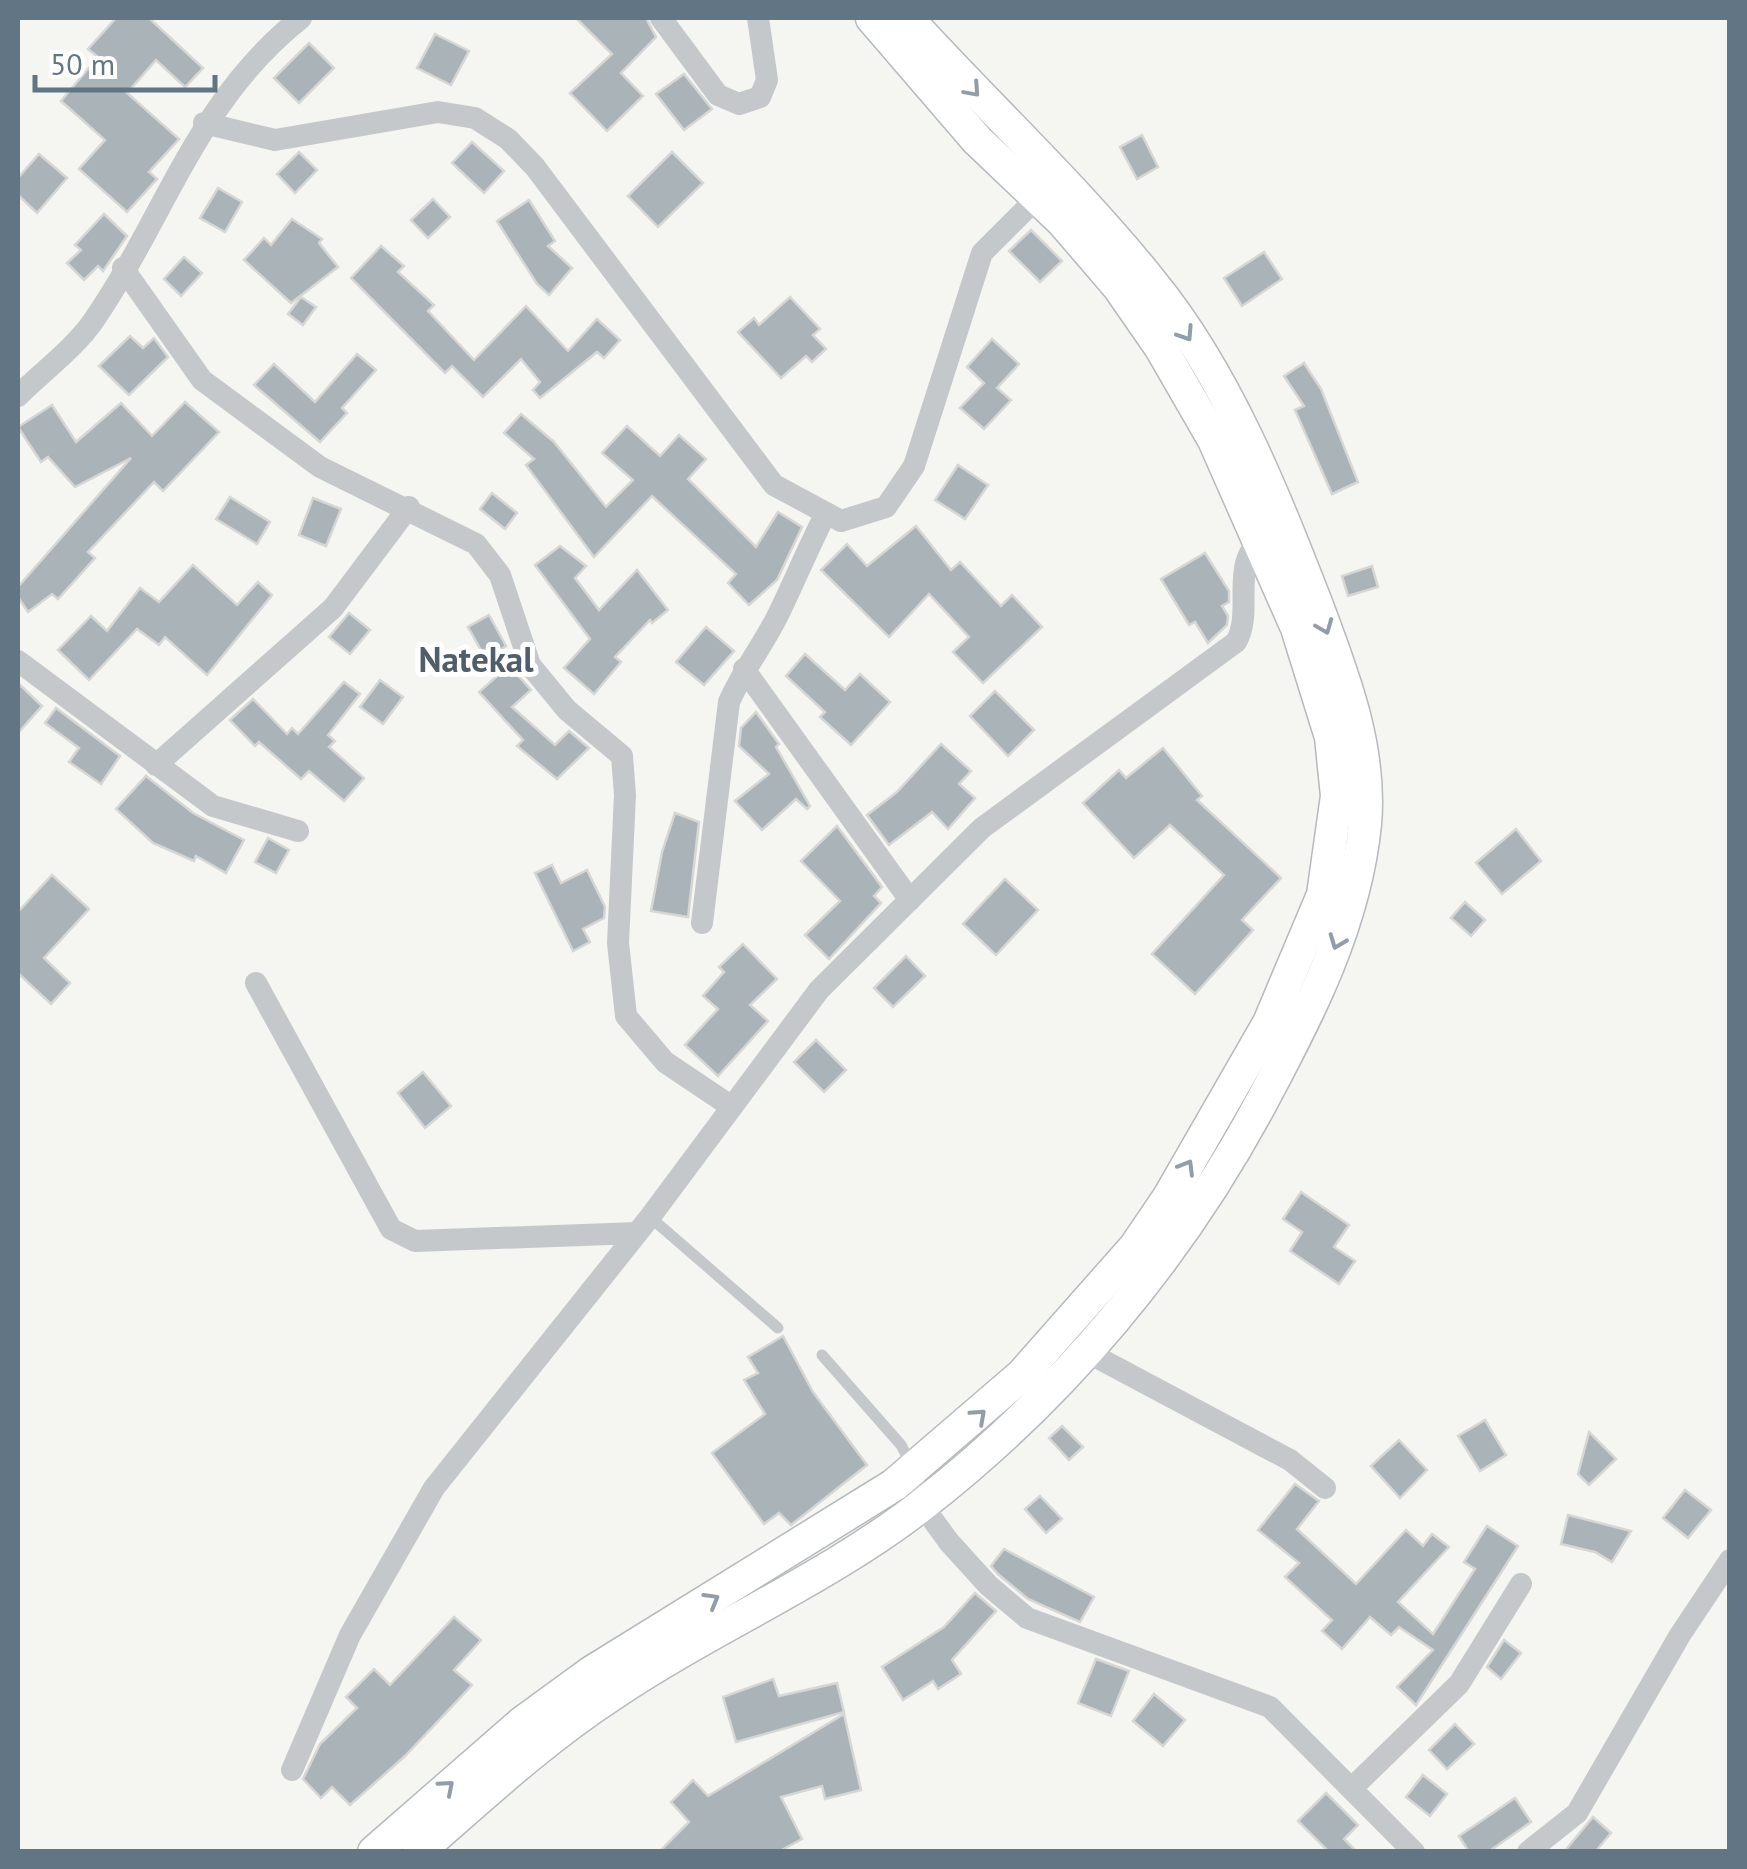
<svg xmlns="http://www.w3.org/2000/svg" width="1747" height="1869" font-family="'PT Sans',sans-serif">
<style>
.building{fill:#aab3b8;stroke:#d6d6d4;stroke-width:2.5}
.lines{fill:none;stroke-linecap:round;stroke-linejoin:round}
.secondary-casing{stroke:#b4babe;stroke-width:35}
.lane{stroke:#c4c8cb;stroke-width:11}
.street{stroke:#c4c8cb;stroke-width:22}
.secondary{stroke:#fff;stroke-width:32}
.oneway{stroke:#919ea9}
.labels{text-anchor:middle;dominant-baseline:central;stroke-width:10;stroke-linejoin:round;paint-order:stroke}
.quarter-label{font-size:35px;font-weight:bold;fill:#505e69;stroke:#fff}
</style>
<rect width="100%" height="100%" fill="#f5f5f1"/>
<g class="building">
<polygon points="116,18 149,18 203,68 185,87 156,60 127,93 179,139 149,172 157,179 127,212 79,169 105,140 61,101 98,57 88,49"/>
<polygon points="576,18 646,18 656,37 621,73 643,96 607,131 570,93 612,54"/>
<polygon points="435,34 469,51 451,85 417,68"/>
<polygon points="309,43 334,68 299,103 274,78"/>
<polygon points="684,74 712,109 684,130 656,94"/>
<polygon points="1142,135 1158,167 1137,179 1120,147"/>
<polygon points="472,142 504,171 484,193 452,163"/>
<polygon points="299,152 317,170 295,193 277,174"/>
<polygon points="672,152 703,183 658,227 628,196"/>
<polygon points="39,154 67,178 37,213 18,195 18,178"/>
<polygon points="218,188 242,202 225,232 200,218"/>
<polygon points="433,199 450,217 428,238 411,220"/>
<polygon points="529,200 555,241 548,246 572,268 549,295 537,284 497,221"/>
<polygon points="104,214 127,236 103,271 98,266 84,280 67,263 81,250 75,245"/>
<polygon points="292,219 322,239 319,243 338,267 291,303 244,260 264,238 271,245"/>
<polygon points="1031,230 1062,261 1040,282 1009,251"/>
<polygon points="381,246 404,266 398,272 434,305 428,311 474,360 526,306 568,351 597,319 620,340 604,358 597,352 540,398 533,390 540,382 521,359 483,397 452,366 445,373 351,278"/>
<polygon points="1264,252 1282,279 1242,306 1224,278"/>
<polygon points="184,257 202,273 181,296 164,279"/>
<polygon points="301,297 316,307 303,325 288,314"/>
<polygon points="790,297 820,329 813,335 826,349 812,362 806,356 781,378 738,332 754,318 759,325"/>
<polygon points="130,336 143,348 154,338 168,357 129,395 99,366"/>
<polygon points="992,339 1019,364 997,388 1011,400 984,429 960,408 984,383 967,367"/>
<polygon points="357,354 376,370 342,408 347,413 320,442 254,385 274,364 315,402"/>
<polygon points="1304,363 1321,389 1358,482 1332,494 1295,410 1304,406 1284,376"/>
<polygon points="185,402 219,432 163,491 154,482 88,552 95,558 58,599 52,594 28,612 18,597 18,587 131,458 75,487 48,457 41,462 18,427 52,405 76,442 121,403 152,436"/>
<polygon points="521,414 554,442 606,507 633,480 602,453 627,426 660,456 679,435 706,459 688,479 756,547 778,512 802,527 777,580 749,605 728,583 736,574 652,496 594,557 526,465 534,459 504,433"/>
<polygon points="958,465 988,485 965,519 935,500"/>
<polygon points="492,493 517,513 505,529 480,509"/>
<polygon points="230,497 270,522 257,544 216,519"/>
<polygon points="313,498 341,509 326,546 299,535"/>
<polygon points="916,526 951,570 960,562 1001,606 1012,595 1042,627 983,683 953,652 969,637 929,594 889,637 821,570 847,544 867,566"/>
<polygon points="560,546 586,566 575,578 599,610 637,570 668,610 652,623 650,620 615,657 621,662 594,694 564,668 590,639 535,565"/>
<polygon points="1205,553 1229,591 1229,602 1222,606 1228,616 1227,625 1208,643 1195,622 1189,625 1161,579"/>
<polygon points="193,565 237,605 258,582 272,595 207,675 165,637 159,645 137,629 89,680 58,650 91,616 107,631 140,588 159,602"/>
<polygon points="1372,566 1378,587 1348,596 1342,576"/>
<polygon points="349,613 370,630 350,654 329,637"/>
<polygon points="489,615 506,646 497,652 531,690 512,707 555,745 569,731 589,748 557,779 517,746 523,740 479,692 496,677 468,627"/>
<polygon points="706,627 734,651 704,685 676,662"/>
<polygon points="805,654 845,690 860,674 890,702 851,745 820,717 825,712 786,676"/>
<polygon points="380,680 403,697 383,724 360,707"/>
<polygon points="344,682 360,694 328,735 335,741 329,747 364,778 344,801 309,771 301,779 259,742 255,746 230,720 253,699 287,734 292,728 298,734"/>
<polygon points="18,683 42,706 18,733"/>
<polygon points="995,691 1034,730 1008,756 970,716"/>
<polygon points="56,708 120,756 101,784 69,762 79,748 45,723"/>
<polygon points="756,712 779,744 776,747 810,806 807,809 796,799 762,830 735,801 769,774 739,746 741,728"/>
<polygon points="941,744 971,771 959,784 975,798 948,829 932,812 889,845 867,815 897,792"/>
<polygon points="1163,748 1202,796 1197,800 1281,878 1242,920 1253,930 1195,994 1152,954 1224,875 1170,825 1134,858 1083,803 1119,770 1126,778"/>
<polygon points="146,776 193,813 244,840 226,873 196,856 194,861 153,843 116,809"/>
<polygon points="675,813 699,822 688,917 651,911 662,852"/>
<polygon points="837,826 882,887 874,896 881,903 829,959 805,935 840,901 801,861"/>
<polygon points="1516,829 1541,861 1502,894 1476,863"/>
<polygon points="268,838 289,850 276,873 255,862"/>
<polygon points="552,865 561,883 587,870 605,907 604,918 583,929 590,942 573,951 535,873"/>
<polygon points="52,875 89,909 44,958 70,983 51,1004 18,973 18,912"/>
<polygon points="1005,879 1038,910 996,955 963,924"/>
<polygon points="1465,902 1485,920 1471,936 1451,918"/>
<polygon points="743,944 777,979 750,1005 768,1021 718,1076 685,1045 718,1009 703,996 724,972 719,967"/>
<polygon points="906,956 925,976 893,1007 874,988"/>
<polygon points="816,1040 846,1070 824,1092 794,1062"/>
<polygon points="423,1072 451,1106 425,1128 398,1093"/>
<polygon points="1301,1192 1349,1225 1334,1247 1355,1261 1339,1284 1290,1251 1302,1232 1283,1219"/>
<polygon points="783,1336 813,1392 867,1465 791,1525 779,1513 764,1524 712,1453 765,1414 744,1380 758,1373 748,1357"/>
<polygon points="1485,1420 1506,1455 1480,1471 1458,1436"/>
<polygon points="1062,1426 1083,1447 1069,1460 1049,1438"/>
<polygon points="1589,1432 1616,1459 1589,1485 1578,1474"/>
<polygon points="1399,1440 1427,1470 1400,1498 1371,1466"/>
<polygon points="1295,1484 1319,1501 1297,1529 1356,1584 1406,1530 1423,1546 1432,1534 1449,1547 1398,1602 1433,1634 1475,1569 1464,1562 1487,1526 1518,1546 1416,1705 1397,1687 1433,1650 1399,1627 1391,1635 1370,1617 1342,1649 1322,1631 1332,1620 1285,1577 1299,1563 1258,1530"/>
<polygon points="1685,1490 1711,1510 1688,1538 1663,1518"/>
<polygon points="1040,1496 1062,1519 1046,1533 1025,1509"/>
<polygon points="1568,1515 1631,1531 1612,1562 1595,1552 1561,1544"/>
<polygon points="1004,1549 1094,1597 1080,1622 1028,1599 998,1574 991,1566"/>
<polygon points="975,1593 996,1611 952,1660 961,1674 938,1689 933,1681 903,1700 882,1667 944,1627"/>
<polygon points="454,1617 481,1640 454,1670 472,1685 405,1756 350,1805 332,1787 321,1798 303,1779 320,1744 357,1708 346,1697 374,1669 390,1685"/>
<polygon points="1504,1640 1521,1653 1501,1679 1487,1667"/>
<polygon points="1096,1659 1129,1671 1111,1716 1078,1703"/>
<polygon points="773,1679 779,1696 837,1683 844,1712 736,1742 723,1697"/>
<polygon points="1154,1694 1185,1720 1163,1746 1133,1721"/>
<polygon points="844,1714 861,1790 825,1799 822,1786 781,1797 802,1839 778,1852 659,1852 689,1822 671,1802 693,1780 708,1796"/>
<polygon points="1455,1724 1474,1744 1447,1769 1429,1750"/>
<polygon points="1423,1775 1447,1794 1430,1816 1406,1797"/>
<polygon points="1326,1793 1358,1825 1344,1839 1357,1852 1329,1852 1298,1821"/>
<polygon points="1515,1798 1531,1822 1488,1852 1469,1852 1459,1836"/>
<polygon points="1593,1817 1611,1833 1595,1852 1564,1852"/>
</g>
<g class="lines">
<defs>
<g id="secondary">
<polyline points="374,1852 522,1723 592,1672 894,1485 1022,1375 1135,1247 1169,1197 1269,1023 1323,895 1337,796 1331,737 1297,628 1214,440 1161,348 1118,286 1063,222 977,140 872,18"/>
<path d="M418 1852C482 1796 543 1739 614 1693 714 1626 827 1579 922 1505 1061 1397 1178 1258 1261 1103 1308 1015 1355 925 1365 824 1372 748 1342 672 1316 603 1273 493 1227 375 1152 283 1077 189 988 107 907 18"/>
</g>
</defs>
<use href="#secondary" class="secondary-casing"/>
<g class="lane">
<polyline points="650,1217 778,1328"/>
<polyline points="822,1355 901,1445 911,1464"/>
</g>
<g class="street">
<polyline points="661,18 718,95 739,104 760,97 767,80 758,18"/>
<polyline points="204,123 275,140 438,112 475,118 508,139 535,167 774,485 841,521 886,507 914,466 982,253 1048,187"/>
<polyline points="123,268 202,380 320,467 476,544 500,575 530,665 567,710 622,756 625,795 618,943 626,1016 665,1062 729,1105"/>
<path d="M18 396C42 372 75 348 94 320 166 215 197 100 301 18"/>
<polyline points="18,661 213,806 298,831"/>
<polyline points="744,669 910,900"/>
<polyline points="156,765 333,608 409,507"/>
<path d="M702 923 729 702C743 670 764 644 779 613 795 580 809 546 826 513"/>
<polyline points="256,983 391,1229 415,1241 637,1233"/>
<polyline points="1087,1352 1290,1460 1325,1488"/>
<polyline points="919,1491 922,1505 949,1542 988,1585 1027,1618 1270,1707 1414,1852"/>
<path d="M292 1770 350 1635 434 1488 650 1217 819 990 982 828 1236 642C1255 610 1227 560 1266 537"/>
<polyline points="1352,1788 1459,1684 1521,1584"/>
<polyline points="1528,1852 1577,1813 1680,1635 1730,1560"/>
</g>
<use href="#secondary" class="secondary"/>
</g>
<defs><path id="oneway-chevron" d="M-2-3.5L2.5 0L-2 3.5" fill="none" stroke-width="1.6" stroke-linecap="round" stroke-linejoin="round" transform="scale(2.5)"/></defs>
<g class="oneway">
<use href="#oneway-chevron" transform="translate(973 90) rotate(48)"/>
<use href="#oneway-chevron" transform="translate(1186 334) rotate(57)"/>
<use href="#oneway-chevron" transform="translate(1325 627) rotate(68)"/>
<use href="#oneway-chevron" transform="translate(1337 942) rotate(111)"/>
<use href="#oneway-chevron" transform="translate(1187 1167) rotate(-59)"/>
<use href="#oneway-chevron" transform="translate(979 1416) rotate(-42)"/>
<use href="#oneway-chevron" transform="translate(712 1600) rotate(-30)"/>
<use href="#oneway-chevron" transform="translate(447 1787) rotate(-41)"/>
</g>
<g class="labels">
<g class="quarter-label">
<text x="476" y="659">Natekal</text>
</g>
</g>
<rect width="1747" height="1869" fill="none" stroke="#627584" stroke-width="40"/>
<path d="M35 75v15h180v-15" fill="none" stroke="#627584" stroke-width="5"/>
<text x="50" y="75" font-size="30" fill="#627584" stroke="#ffffff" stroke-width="8" paint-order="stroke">50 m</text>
</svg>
